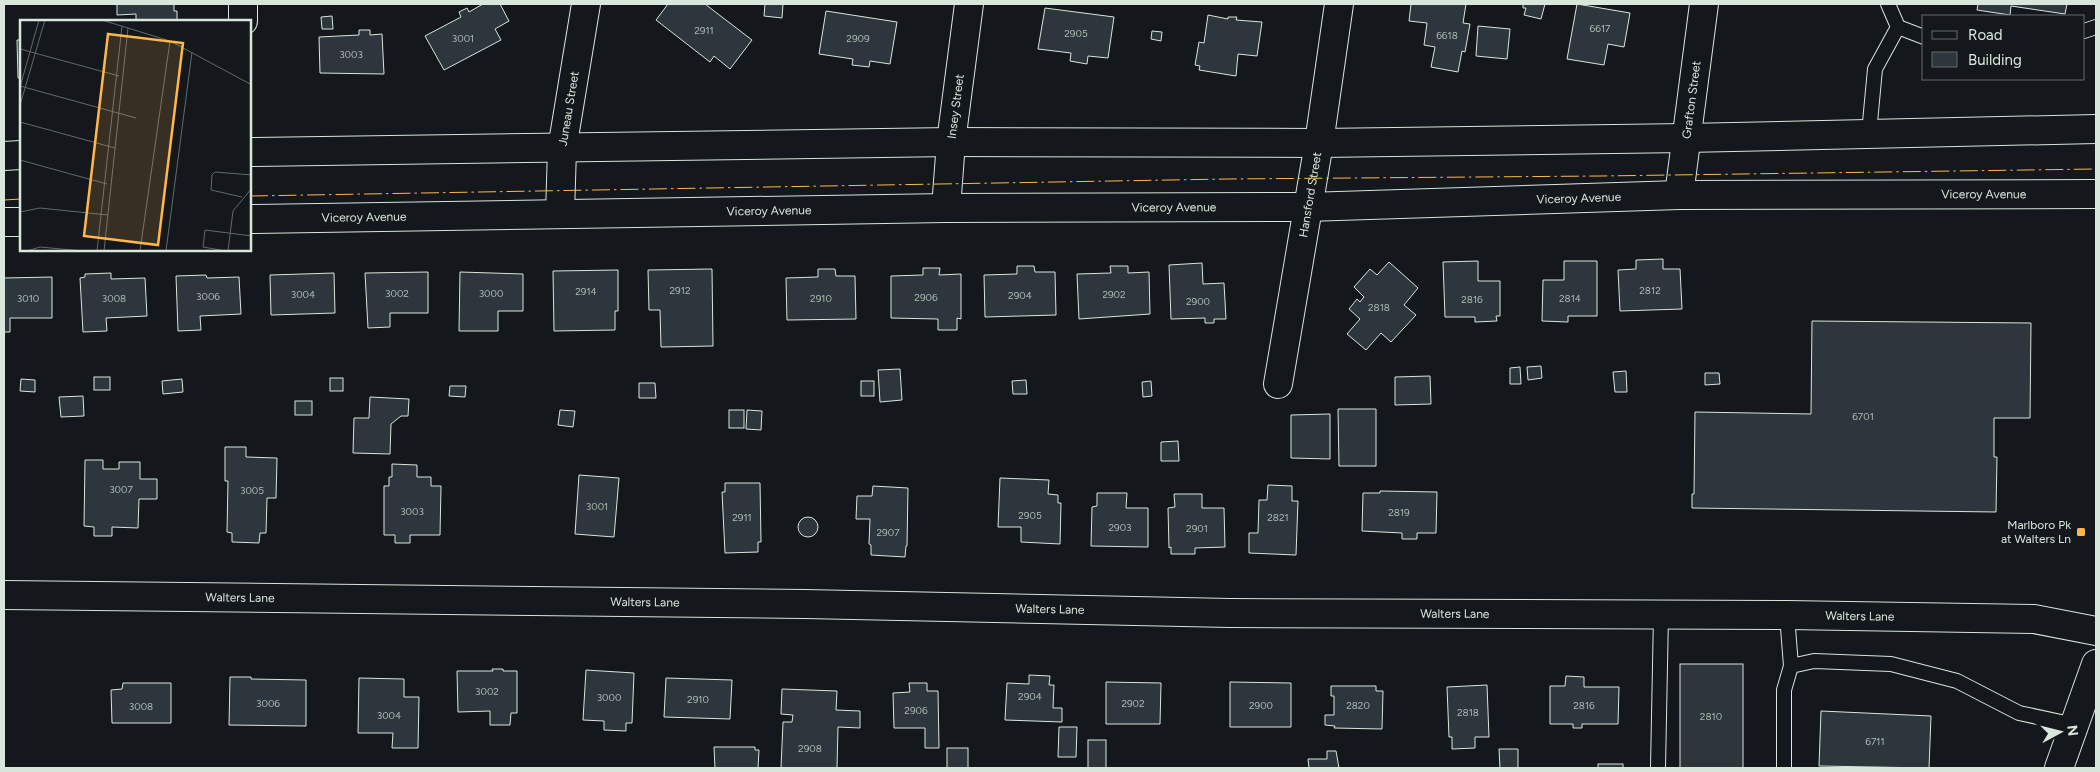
<svg xmlns="http://www.w3.org/2000/svg" width="2100" height="772" font-family="Figtree,sans-serif">
<style>
.building{fill:#2c363c;stroke:#d8e6dc}
.lines{fill:none;stroke-linecap:round;stroke-linejoin:round}
.service-casing{stroke:#d8e6dc;stroke-width:16}
.minor-casing{stroke:#d8e6dc;stroke-width:30}
.tertiary-casing{stroke:#d8e6dc;stroke-width:30}
.secondary-casing{stroke:#d8e6dc;stroke-width:30}
.service{stroke:#14181c;stroke-width:14}
.minor{stroke:#14181c;stroke-width:28}
.tertiary{stroke:#14181c;stroke-width:28}
.secondary{stroke:#14181c;stroke-width:28}
.power{stroke:#ffb74d;stroke-width:1;stroke-dasharray:18 4 2.5 4;stroke-linecap:butt}
.poi-dot{fill:#ffb74d;stroke:#14181c;stroke-width:2}
.labels{text-anchor:middle;dominant-baseline:central;stroke-width:4;stroke-linejoin:round;paint-order:stroke}
.number-label{font-size:10px;fill:#adbab4}
.street-label{font-size:12px;fill:#d8e6dc;stroke:#14181c}
.poi-label{font-size:12px;fill:#d8e6dc;stroke:#14181c;text-anchor:end}
.inset-road{fill:none;stroke:#626a69;stroke-width:1}
.view{fill:#ffb74d;fill-opacity:0.15;stroke:#ffb74d;stroke-width:2.5}
.inset-edge{fill:none;stroke:#d8e6dc;stroke-width:2.5}
</style>
<rect width="100%" height="100%" fill="#14181c"/>
<g class="building">
<polygon points="117,4 174,4 174,11 177,11 177,21 136,21 136,14 117,15"/>
<polygon points="483,4 500,4 509,21 495,29 501,40 444,70 425,36 461,17 459,12 467,8 469,12"/>
<polygon points="668,4 705,4 752,40 730,69 714,56 710,62 656,20"/>
<polygon points="765,4 783,4 782,18 764,16"/>
<polygon points="1411,4 1466,4 1463,23 1470,24 1465,52 1462,51 1458,72 1431,67 1435,47 1424,45 1427,23 1409,21"/>
<polygon points="1523,4 1545,4 1541,19 1524,15 1526,8 1523,8"/>
<polygon points="1577,4 1630,13 1624,47 1608,44 1604,65 1567,59"/>
<polygon points="1978,4 2067,4 2065,14 2011,6 2010,15 1977,10"/>
<polygon points="1045,8 1114,17 1108,58 1088,56 1087,64 1070,61 1071,53 1038,49"/>
<polygon points="826,11 897,22 890,64 870,61 869,67 852,65 853,59 819,54"/>
<polygon points="1208,15 1228,19 1228,17 1237,17 1236,20 1262,22 1257,56 1238,54 1236,76 1199,70 1200,66 1195,65 1199,42 1204,43"/>
<polygon points="332,16 333,29 322,29 321,17"/>
<polygon points="1478,26 1510,29 1507,59 1476,56"/>
<polygon points="359,30 370,30 370,35 382,34 384,74 320,73 319,37 359,35"/>
<polygon points="1152,31 1162,32 1161,41 1151,39"/>
<polygon points="17,40 21,40 21,78 18,78"/>
<polygon points="1663,259 1663,269 1680,269 1682,309 1620,311 1618,270 1636,269 1636,260"/>
<polygon points="1478,261 1478,281 1500,281 1500,316 1496,316 1497,321 1475,322 1475,317 1445,317 1443,262"/>
<polygon points="1564,261 1597,261 1597,316 1568,316 1568,322 1542,321 1543,280 1564,280"/>
<polygon points="1389,262 1418,288 1404,305 1416,315 1391,342 1381,333 1366,350 1347,334 1360,319 1349,309 1357,299 1360,302 1364,297 1354,287 1370,269 1377,275"/>
<polygon points="1202,263 1203,284 1224,283 1226,319 1214,319 1214,323 1205,323 1205,318 1171,319 1169,265"/>
<polygon points="1017,266 1034,266 1035,272 1055,272 1056,315 985,317 984,275 1017,274"/>
<polygon points="1110,266 1128,266 1128,273 1149,272 1150,314 1079,319 1077,274 1111,273"/>
<polygon points="923,268 940,268 939,275 961,274 961,319 957,318 957,330 938,330 938,319 891,318 891,276 923,275"/>
<polygon points="712,269 713,346 661,347 660,310 649,310 648,270"/>
<polygon points="818,269 835,269 836,276 855,276 856,319 787,320 786,278 818,277"/>
<polygon points="618,270 618,311 615,311 615,330 554,331 553,271"/>
<polygon points="428,272 428,313 390,313 390,327 368,328 365,273"/>
<polygon points="460,272 523,274 523,311 498,311 498,331 459,331"/>
<polygon points="111,273 111,279 145,278 147,316 106,318 107,331 83,332 80,278 85,277 85,274"/>
<polygon points="334,273 335,313 271,315 270,275"/>
<polygon points="206,275 207,278 239,277 241,314 200,316 201,330 178,331 176,276"/>
<polygon points="52,277 52,318 10,318 10,332 4,332 4,278"/>
<polygon points="1812,321 2031,323 2030,418 1994,418 1994,457 1997,457 1996,512 1692,508 1692,494 1694,494 1695,412 1811,414"/>
<polygon points="1541,366 1542,378 1528,380 1527,367"/>
<polygon points="1520,367 1521,384 1510,384 1510,368"/>
<polygon points="900,369 902,400 880,402 878,370"/>
<polygon points="1626,371 1627,392 1615,392 1613,372"/>
<polygon points="1705,373 1719,373 1720,384 1705,385"/>
<polygon points="1430,376 1431,404 1395,405 1395,377"/>
<rect x="94" y="377" width="16" height="13"/>
<rect x="330" y="378" width="13" height="13"/>
<polygon points="21,379 35,380 35,392 20,391"/>
<polygon points="182,379 183,392 163,394 162,381"/>
<polygon points="1026,380 1027,394 1013,394 1012,381"/>
<rect x="861" y="381" width="13" height="15"/>
<polygon points="1151,381 1152,396 1143,397 1142,382"/>
<polygon points="639,383 655,383 656,398 639,398"/>
<polygon points="450,386 466,386 465,397 449,396"/>
<polygon points="83,396 84,416 61,417 59,397"/>
<polygon points="370,397 409,399 408,416 401,416 391,424 390,454 353,453 354,418 369,418"/>
<rect x="295" y="401" width="17" height="14"/>
<polygon points="1338,409 1376,409 1376,466 1339,466"/>
<polygon points="560,410 575,411 573,427 558,425"/>
<rect x="729" y="410" width="15" height="18"/>
<polygon points="747,410 762,411 761,430 746,429"/>
<polygon points="1330,414 1330,459 1291,458 1291,415"/>
<polygon points="1178,441 1179,461 1161,461 1161,442"/>
<polygon points="225,447 246,447 246,457 277,458 276,498 267,498 266,533 260,533 259,543 232,542 232,533 227,532 228,481 225,481"/>
<polygon points="85,460 103,460 103,469 119,469 119,462 140,462 140,479 157,479 157,499 139,499 138,528 112,527 112,536 94,536 94,527 84,526"/>
<polygon points="392,464 417,465 417,477 431,477 431,486 441,486 440,535 410,535 410,543 395,543 395,535 384,535 384,486 389,486 389,477 392,477"/>
<polygon points="579,475 619,478 614,537 575,534"/>
<polygon points="1000,478 1049,480 1048,494 1058,495 1058,503 1061,503 1060,544 1021,542 1021,527 998,527"/>
<polygon points="725,483 760,483 761,542 758,542 758,552 725,553 722,492 725,492"/>
<polygon points="1268,485 1292,486 1292,501 1298,501 1296,555 1249,553 1249,533 1258,533 1259,500 1267,500"/>
<polygon points="873,486 908,488 907,546 906,546 905,557 871,555 871,545 869,544 870,519 856,519 857,496 872,496"/>
<polygon points="1380,491 1437,492 1436,533 1417,533 1417,539 1402,539 1402,533 1362,531 1363,493 1380,493"/>
<polygon points="1097,493 1127,493 1126,508 1148,508 1148,547 1091,546 1092,507 1097,506"/>
<polygon points="1174,494 1202,494 1202,508 1224,508 1225,547 1195,548 1195,554 1171,554 1171,547 1169,548 1168,508 1175,507"/>
<circle cx="808" cy="527" r="10"/>
<rect x="1680" y="664" width="63" height="104"/>
<polygon points="492,669 503,669 503,671 517,671 517,713 511,713 510,725 490,725 490,711 458,712 457,671 493,671"/>
<polygon points="586,670 634,673 632,723 626,723 626,731 604,730 604,721 583,720"/>
<polygon points="1029,675 1050,676 1049,685 1054,685 1053,708 1062,708 1062,722 1005,720 1007,683 1029,684"/>
<polygon points="1566,676 1584,677 1584,687 1619,687 1618,724 1582,724 1582,728 1573,728 1573,724 1550,724 1550,686 1565,686"/>
<polygon points="230,677 251,677 251,679 306,680 306,726 229,725"/>
<polygon points="359,678 404,679 404,697 419,697 418,748 392,748 393,733 358,733"/>
<polygon points="666,678 732,680 730,719 664,717"/>
<polygon points="1106,682 1161,683 1160,724 1106,724"/>
<polygon points="1230,682 1291,683 1291,727 1230,727"/>
<polygon points="123,683 171,683 171,723 112,723 111,690 122,689"/>
<polygon points="909,683 927,683 927,691 938,691 939,748 925,748 925,728 894,728 893,693 910,692"/>
<polygon points="1487,685 1489,737 1475,737 1475,748 1452,749 1452,737 1449,737 1447,687"/>
<polygon points="1331,686 1376,686 1376,691 1383,691 1382,729 1334,728 1335,726 1325,725 1325,715 1334,715 1334,696 1331,696"/>
<polygon points="782,689 837,691 836,710 860,711 860,728 838,727 837,768 781,768 783,722 792,722 793,715 781,714"/>
<polygon points="1821,711 1931,716 1929,768 1819,766"/>
<polygon points="1059,727 1077,727 1076,757 1058,757"/>
<rect x="1088" y="740" width="18" height="28"/>
<polygon points="714,747 755,747 755,750 759,750 758,768 715,768"/>
<rect x="947" y="748" width="21" height="20"/>
<polygon points="1499,749 1518,749 1518,768 1500,768"/>
<polygon points="1327,751 1336,751 1339,768 1309,768 1308,759 1327,759"/>
<rect x="1598" y="764" width="25" height="4"/>
</g>
<g class="lines">
<defs>
<g id="service">
<polyline points="1888,4 1898,27 1924,37"/>
<polyline points="2084,31 2096,27"/>
<polyline points="1869,133 1875,69 1898,27"/>
<polyline points="1787,615 1791,666"/>
<polyline points="1658,768 1661,614"/>
<polyline points="1784,768 1784,690 1791,666 1814,661 1891,664 1957,681 2019,713 2075,725"/>
</g>
<g id="minor">
<polyline points="243,4 243,21"/>
<polyline points="250,152 951,142 1319,143 1686,138 2096,129"/>
<polyline points="4,156 21,155"/>
<path id="s1" d="M1679 195 1704 4"/>
<path id="s2" d="M946 208 951 142 969 4"/>
<path id="s3" d="M560 214 562 149 586 4"/>
<path id="s4" d="M250 219 946 208 1307 207 1679 195 2096 194"/>
<polyline points="4,222 21,222"/>
<path id="s5" d="M1278 384 1319 143 1339 4"/>
</g>
<g id="tertiary">
<path id="s6" d="M4 595 805 604 1230 613 1787 615 2034 619 2096 631"/>
</g>
<polyline id="secondary" points="2059,768 2096,664"/>
</defs>
<use href="#service" class="service-casing"/>
<use href="#minor" class="minor-casing"/>
<use href="#tertiary" class="tertiary-casing"/>
<use href="#secondary" class="secondary-casing"/>
<use href="#service" class="service"/>
<use href="#minor" class="minor"/>
<use href="#tertiary" class="tertiary"/>
<use href="#secondary" class="secondary"/>
<g class="power">
<polyline points="250,196 1227,179 1601,176 2096,169"/>
<polyline points="4,200 21,199"/>
</g>
</g>
<rect class="poi-dot" x="2076" y="527" width="10" height="10" rx="2.5"/>
<g class="labels">
<g class="number-label">
<text x="1600" y="28">6617</text>
<text x="704" y="30">2911</text>
<text x="1076" y="33">2905</text>
<text x="1447" y="35">6618</text>
<text x="463" y="38">3001</text>
<text x="858" y="38">2909</text>
<text x="351" y="54">3003</text>
<text x="680" y="290">2912</text>
<text x="1650" y="290">2812</text>
<text x="586" y="291">2914</text>
<text x="397" y="293">3002</text>
<text x="491" y="293">3000</text>
<text x="303" y="294">3004</text>
<text x="1114" y="294">2902</text>
<text x="1020" y="295">2904</text>
<text x="208" y="296">3006</text>
<text x="926" y="297">2906</text>
<text x="28" y="298">3010</text>
<text x="114" y="298">3008</text>
<text x="821" y="298">2910</text>
<text x="1570" y="298">2814</text>
<text x="1472" y="299">2816</text>
<text x="1198" y="301">2900</text>
<text x="1379" y="307">2818</text>
<text x="1863" y="416">6701</text>
<text x="121" y="489">3007</text>
<text x="252" y="490">3005</text>
<text x="597" y="506">3001</text>
<text x="412" y="511">3003</text>
<text x="1399" y="512">2819</text>
<text x="1030" y="515">2905</text>
<text x="742" y="517">2911</text>
<text x="1278" y="517">2821</text>
<text x="1120" y="527">2903</text>
<text x="1197" y="528">2901</text>
<text x="888" y="532">2907</text>
<text x="487" y="691">3002</text>
<text x="1030" y="696">2904</text>
<text x="609" y="697">3000</text>
<text x="698" y="699">2910</text>
<text x="268" y="703">3006</text>
<text x="1133" y="703">2902</text>
<text x="1261" y="705">2900</text>
<text x="1358" y="705">2820</text>
<text x="1584" y="705">2816</text>
<text x="141" y="706">3008</text>
<text x="916" y="710">2906</text>
<text x="1468" y="712">2818</text>
<text x="389" y="715">3004</text>
<text x="1711" y="716">2810</text>
<text x="1875" y="741">6711</text>
<text x="810" y="748">2908</text>
</g>
<g class="street-label">
<text stroke="none"><textPath href="#s1" startOffset="96">Grafton Street</textPath></text>
<text stroke="none"><textPath href="#s2" startOffset="102">Insey Street</textPath></text>
<text stroke="none"><textPath href="#s3" startOffset="106">Juneau Street</textPath></text>
<text stroke="none"><textPath href="#s5" startOffset="192">Hansford Street</textPath></text>
<text stroke="none"><textPath href="#s4" startOffset="1734">Viceroy Avenue</textPath></text>
<text stroke="none"><textPath href="#s4" startOffset="1329">Viceroy Avenue</textPath></text>
<text stroke="none"><textPath href="#s4" startOffset="924">Viceroy Avenue</textPath></text>
<text stroke="none"><textPath href="#s4" startOffset="519">Viceroy Avenue</textPath></text>
<text stroke="none"><textPath href="#s4" startOffset="114">Viceroy Avenue</textPath></text>
<text stroke="none"><textPath href="#s6" startOffset="236">Walters Lane</textPath></text>
<text stroke="none"><textPath href="#s6" startOffset="641">Walters Lane</textPath></text>
<text stroke="none"><textPath href="#s6" startOffset="1046">Walters Lane</textPath></text>
<text stroke="none"><textPath href="#s6" startOffset="1451">Walters Lane</textPath></text>
<text stroke="none"><textPath href="#s6" startOffset="1856">Walters Lane</textPath></text>
</g>
<g class="poi-label">
<text x="2071" y="525">Marlboro Pk<tspan x="2071" dy="14">at Walters Ln</tspan></text>
</g>
</g>
<g transform="translate(20 20)">
<rect width="231" height="231" fill="#14181c"/>
<path class="inset-road" d="M82 0 150 21 232 65M0 29 99 56M0 66 116 98M0 67 19 0M0 85 25 0M0 102 95 128M0 140 87 164M222 177 191 170 192 155 195 152 232 155M0 192 20 188 88 195M7 231 20 227 63 231M77 231 102 6M84 231 108 8M120 231 150 21M146 231 172 32M206 231 183 227 185 210 232 216M208 231 213 191 232 168"/>
<path class="view" d="M88 14 163 23 138 225 64 216Z"/>
<rect width="231" height="231" class="inset-edge"/>
</g>
<rect width="2100" height="772" fill="none" stroke="#d8e6dc" stroke-width="10"/>
<rect x="1922" y="15" width="162" height="65" fill="#14181c" stroke="#626a69"/>
<rect x="1932" y="31" width="25" height="8" fill="#14181c" stroke="#626a69"/>
<text x="1968" y="40" font-size="15" fill="#d8e6dc">Road</text>
<rect x="1932" y="52" width="25" height="15" fill="#2c363c" stroke="#626a69"/>
<text x="1968" y="65" font-size="15" fill="#d8e6dc">Building</text>
<g transform="translate(2060 732) rotate(83)" stroke="#14181c" stroke-width="4" paint-order="stroke">
<path d="M0-4L9 19L0 12L-9 19Z" fill="#d8e6dc"/>
<text y="-8" font-size="14" font-weight="bold" text-anchor="middle" fill="#d8e6dc">N</text>
</g>
</svg>
